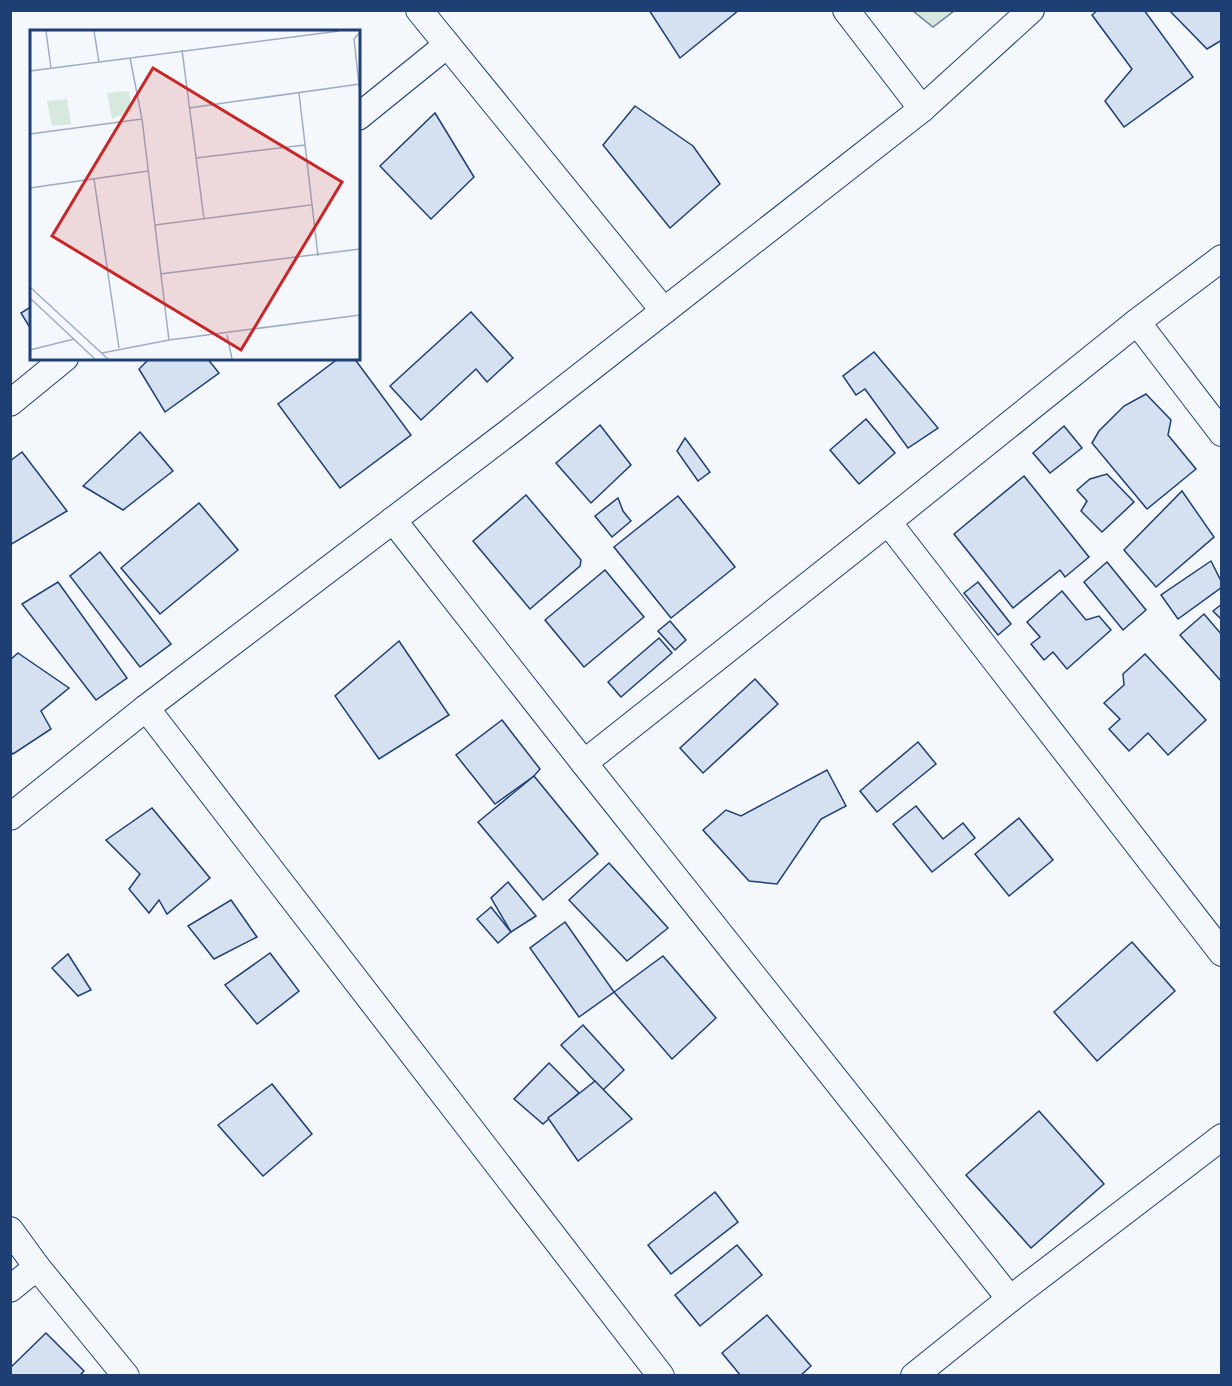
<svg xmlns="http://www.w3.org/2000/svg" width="1232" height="1386" font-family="Rubik,sans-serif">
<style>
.green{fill:#d7e8df;stroke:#687fa3;stroke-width:1.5}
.building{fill:#d5e0f0;stroke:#1d3f73;stroke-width:1.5}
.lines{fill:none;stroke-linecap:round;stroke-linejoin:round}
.minor-casing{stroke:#1d3f73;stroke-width:28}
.minor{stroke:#f4f7fb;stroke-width:26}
.inset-road{fill:none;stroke:#9eadc5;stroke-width:1.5}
.view{fill:#c62828;fill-opacity:0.15;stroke:#c62828;stroke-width:3}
.inset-edge{fill:none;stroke:#1d3f73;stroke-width:3}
</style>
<rect width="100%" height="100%" fill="#f4f7fb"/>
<polygon class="green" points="913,11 954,11 933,27"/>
<g class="building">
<polygon points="649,10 739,10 680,58"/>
<polygon points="1098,10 1144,10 1193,77 1124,127 1105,101 1132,69 1092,15"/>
<polygon points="1169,10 1222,10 1222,40 1207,49"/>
<polygon points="635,106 693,146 720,184 670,228 603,145"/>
<polygon points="435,113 474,177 431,219 380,166"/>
<polygon points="32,306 32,331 21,313"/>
<polygon points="471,312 513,358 487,382 476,369 421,420 390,386"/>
<polygon points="874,352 938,428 908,448 865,389 856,395 843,376"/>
<polygon points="150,358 207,358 219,373 165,412 139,369"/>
<polygon points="339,358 354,358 411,435 340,488 278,404"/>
<polygon points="1146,394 1171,420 1168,435 1196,469 1147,509 1092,443 1099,431 1124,406"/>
<polygon points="866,419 895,453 859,484 830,450"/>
<polygon points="600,425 631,465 591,503 556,463"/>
<polygon points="1064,426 1082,448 1050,473 1033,453"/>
<polygon points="140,432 173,471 123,510 83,486"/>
<polygon points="685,438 710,472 698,481 677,451"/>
<polygon points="22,452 67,511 10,545 10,461"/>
<polygon points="1107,474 1134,502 1102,532 1081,511 1087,501 1077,490 1090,479"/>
<polygon points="1024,476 1089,557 1065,577 1060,570 1013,608 954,534"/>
<polygon points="1182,491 1214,537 1156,587 1124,550"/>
<polygon points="526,495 581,560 580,566 530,609 473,541"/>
<polygon points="678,496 735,567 671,618 614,547"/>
<polygon points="618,498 623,511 631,521 612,537 595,516"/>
<polygon points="199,503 238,550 160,614 121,568"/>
<polygon points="100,552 171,644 140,667 70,576"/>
<polygon points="1211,561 1222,583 1222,587 1178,619 1161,595"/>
<polygon points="1107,562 1146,610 1123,630 1084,582"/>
<polygon points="605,570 644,617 584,667 545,620"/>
<polygon points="58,582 127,678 96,700 22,604"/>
<polygon points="978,582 1011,624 998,635 964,593"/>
<polygon points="1062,591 1086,620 1099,616 1111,630 1067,669 1053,652 1044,660 1031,644 1040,637 1027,622"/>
<polygon points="1222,604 1222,620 1213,611"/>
<polygon points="1204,614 1222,635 1222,682 1180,635"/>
<polygon points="670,621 686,640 675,650 658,631"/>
<polygon points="659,638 672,653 621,697 608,682"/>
<polygon points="399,641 449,715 379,759 335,696"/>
<polygon points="18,653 69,688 41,711 51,729 13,754 10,751 10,660"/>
<polygon points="1145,654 1206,720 1168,755 1148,733 1129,751 1109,729 1120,719 1104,703 1124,685 1123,674"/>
<polygon points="755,679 778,704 703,773 680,748"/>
<polygon points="502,720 540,769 534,776 495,804 456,755"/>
<polygon points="918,742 936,764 877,812 860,791"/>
<polygon points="827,770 846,806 821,819 777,884 749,881 703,830 726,810 741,816"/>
<polygon points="534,776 598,854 543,900 478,822"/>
<polygon points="916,806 943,839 963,823 975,838 932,872 893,824"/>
<polygon points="152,808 210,878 167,914 159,900 149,913 129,889 140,874 106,840"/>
<polygon points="1019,818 1053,860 1009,896 975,854"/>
<polygon points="609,863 668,928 627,961 569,900"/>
<polygon points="508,882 536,916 511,932 491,898"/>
<polygon points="231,900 257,937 214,959 188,926"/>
<polygon points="491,907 511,932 498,943 477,919"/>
<polygon points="565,922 614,992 579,1017 530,948"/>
<polygon points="1132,942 1175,991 1097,1061 1054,1012"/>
<polygon points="270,953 299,991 257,1024 225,985"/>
<polygon points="68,954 91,990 78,996 52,968"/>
<polygon points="663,956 716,1018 672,1059 614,992"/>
<polygon points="583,1025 624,1070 603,1090 561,1045"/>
<polygon points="549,1063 579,1093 543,1124 514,1099"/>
<polygon points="595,1081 632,1119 578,1161 548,1118"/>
<polygon points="272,1084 312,1134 263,1176 218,1125"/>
<polygon points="1039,1111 1104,1184 1031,1248 966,1175"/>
<polygon points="715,1192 738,1222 671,1274 648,1245"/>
<polygon points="737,1245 762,1275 700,1326 675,1295"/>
<polygon points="767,1315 811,1366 800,1376 741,1376 722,1353"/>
<polygon points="46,1333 84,1371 79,1376 10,1376 10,1368"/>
</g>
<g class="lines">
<defs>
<g id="minor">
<polyline points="419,10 664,311"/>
<polyline points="846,10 922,109"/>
<polyline points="358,117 447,45"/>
<polyline points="1137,322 1222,433"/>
<polyline points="10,403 65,358"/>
<polyline points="393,520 584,763 1010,1299"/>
<polyline points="888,522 1222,953"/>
<polyline points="146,708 661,1376"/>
<polyline points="584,763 888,522 1137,322 1222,258"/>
<polyline points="10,817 146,708 509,432 922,109 1031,10"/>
<polyline points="10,1230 37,1267 126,1376"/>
<polyline points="10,1289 37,1267"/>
<polyline points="914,1376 1010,1299 1222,1137"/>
</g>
</defs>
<use href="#minor" class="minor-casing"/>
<use href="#minor" class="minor"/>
</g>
<g transform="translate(30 30)">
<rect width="330" height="330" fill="#f4f7fb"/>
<path d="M99 61 102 81 82 89 77 63ZM37 69 41 94 22 96 17 71Z" fill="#d7e8df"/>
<path class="inset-road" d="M16 1 21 38M64 1 69 32M330 2 324 9 330 64M152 20 174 189M100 28 112 89 139 310M0 41 309 1M269 63 288 226M159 78 330 54M0 104 112 89M166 128 275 115M64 149 89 318M0 158 118 141M125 195 281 175M130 244 330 219M0 257 78 329M0 268 65 329M197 305 202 329M0 320 44 309M72 323 139 310 330 285"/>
<path class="view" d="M123 38 312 152 211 320 22 206Z"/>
<rect width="330" height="330" class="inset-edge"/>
</g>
<rect width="1232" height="1386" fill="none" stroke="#1d3f73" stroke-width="24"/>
</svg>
